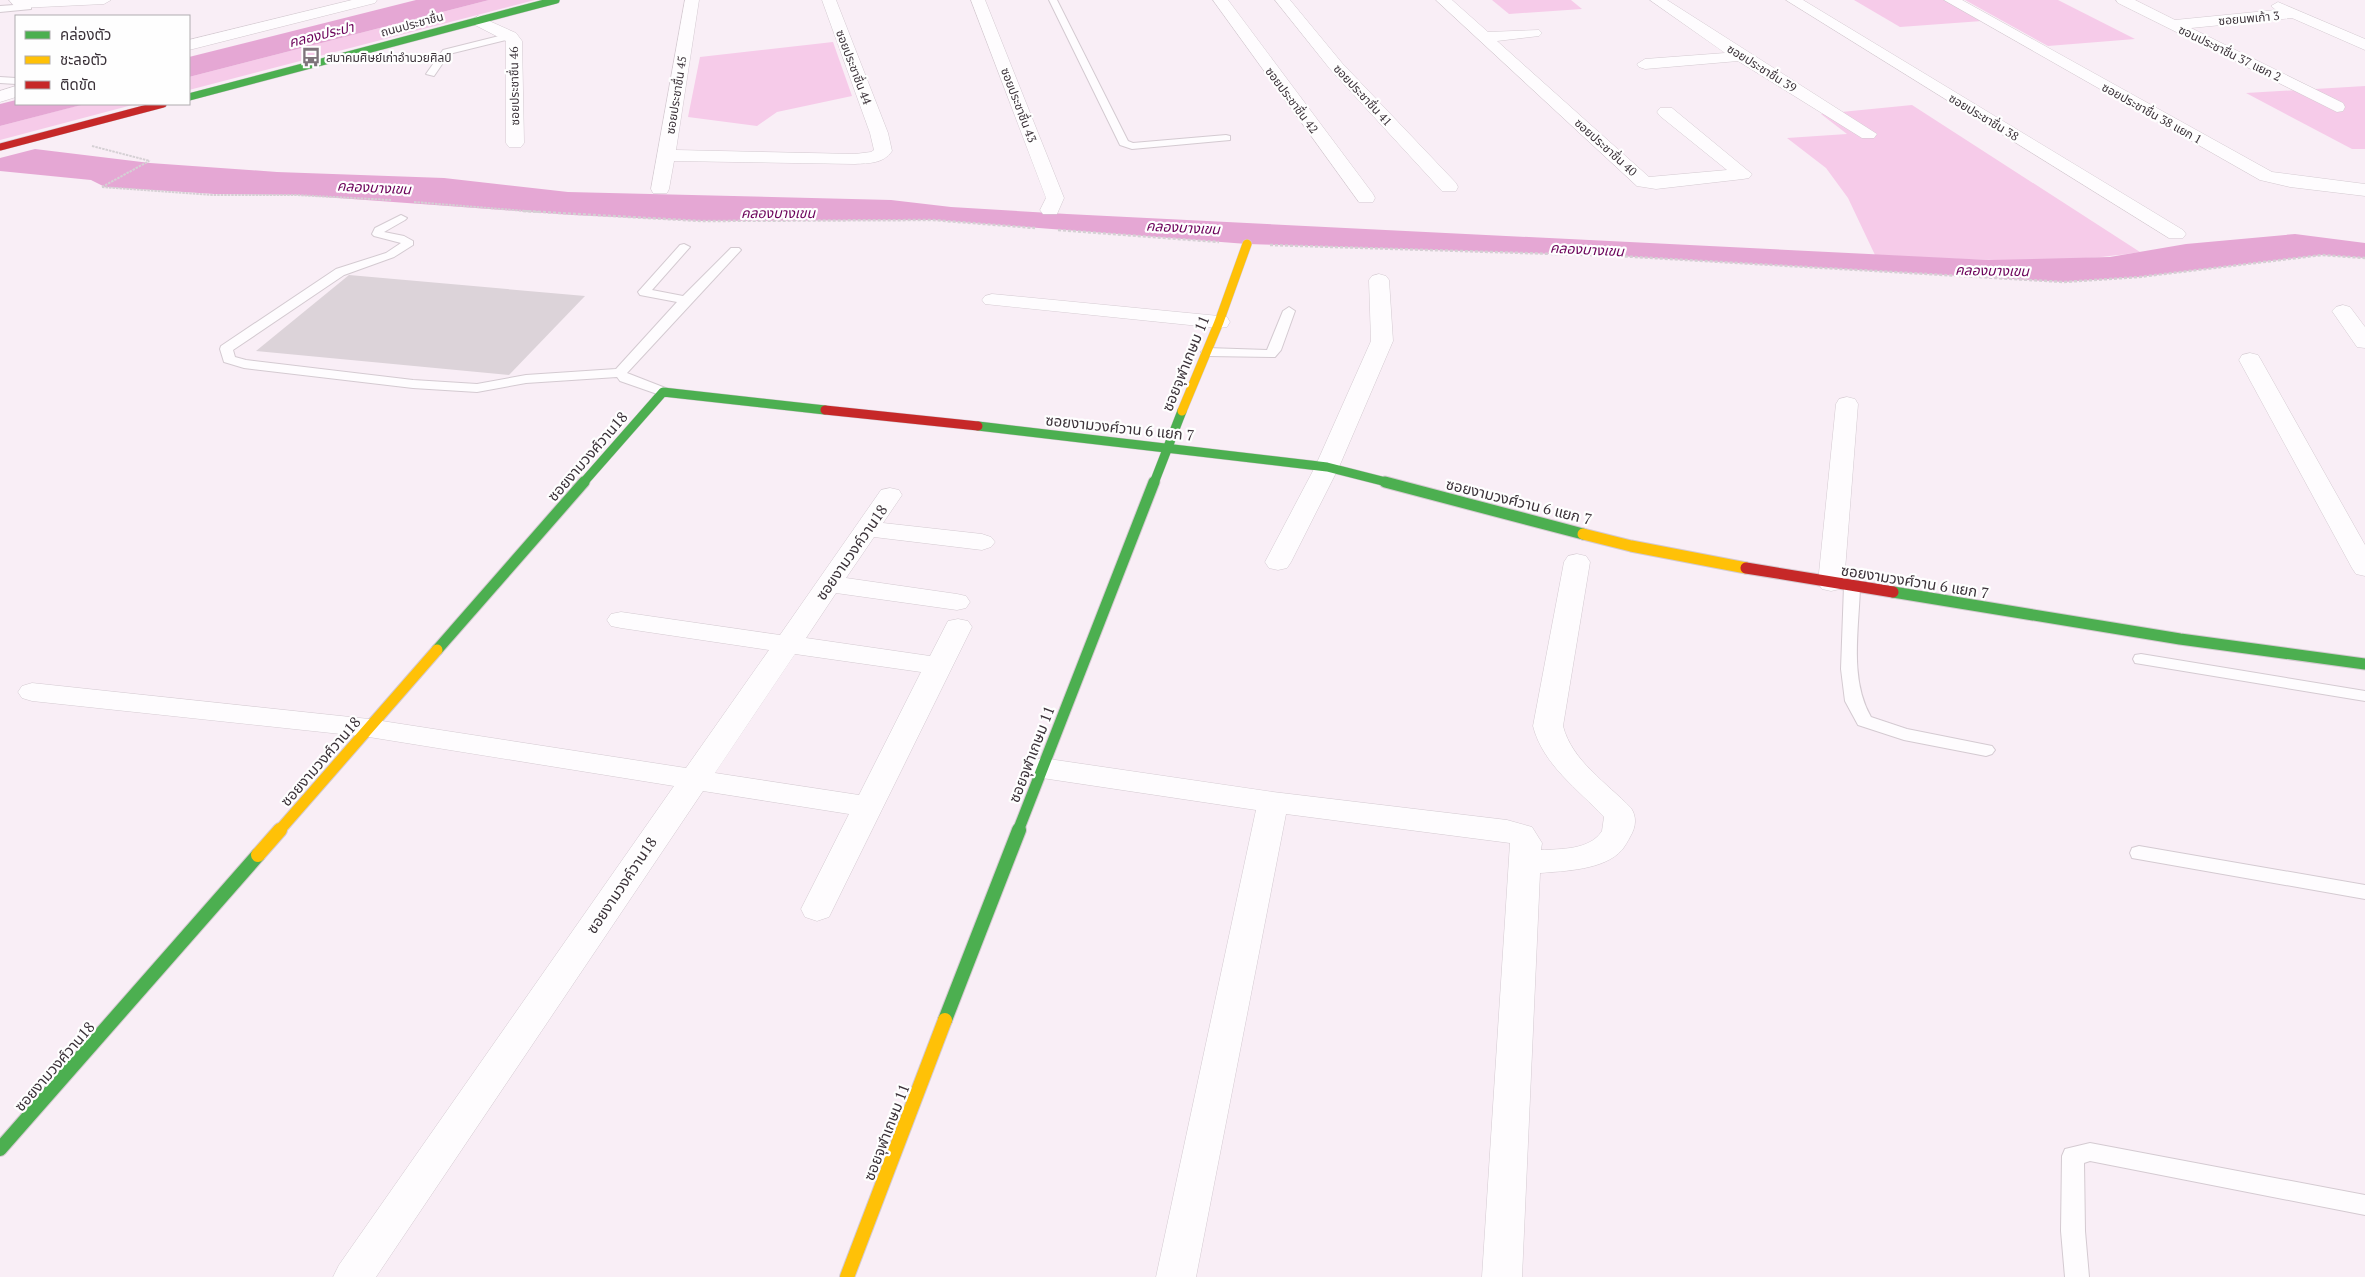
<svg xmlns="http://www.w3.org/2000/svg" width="2365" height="1277" font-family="'PT Serif','Noto Sans Thai',serif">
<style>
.green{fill:#f6cbe9}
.water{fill:#e5a7d4}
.building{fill:#dcd3d9}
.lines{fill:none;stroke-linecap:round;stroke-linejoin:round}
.lane-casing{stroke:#d4cad1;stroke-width:2}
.street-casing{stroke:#d4cad1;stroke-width:1}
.fast-far3-casing{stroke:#d4cad1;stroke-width:8}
.fast-far2-casing{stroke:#d4cad1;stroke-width:10}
.fast-far1-casing{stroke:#d4cad1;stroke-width:13}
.fast-casing{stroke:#d4cad1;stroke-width:16}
.slow-far2-casing{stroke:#d4cad1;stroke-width:10}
.slow-far1-casing{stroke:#d4cad1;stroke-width:13}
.slow-casing{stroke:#d4cad1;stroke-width:16}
.jam-far2-casing{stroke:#d4cad1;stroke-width:8}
.jam-far1-casing{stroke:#d4cad1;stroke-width:10}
.jam-casing{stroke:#d4cad1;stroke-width:13}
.path-far1{stroke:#d5d0d4;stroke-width:2;stroke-dasharray:2.5 1;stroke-linecap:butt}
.path{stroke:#d5d0d4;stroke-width:2.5;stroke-dasharray:3 2;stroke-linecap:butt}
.lane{fill:#fefcfe;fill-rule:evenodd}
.street{fill:#fefcfe;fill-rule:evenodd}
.fast-far3{stroke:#4caf50;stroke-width:7}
.fast-far2{stroke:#4caf50;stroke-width:9}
.fast-far1{stroke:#4caf50;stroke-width:11}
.fast{stroke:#4caf50;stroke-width:14}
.slow-far2{stroke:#ffc107;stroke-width:9}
.slow-far1{stroke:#ffc107;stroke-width:11}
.slow{stroke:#ffc107;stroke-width:14}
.jam-far2{stroke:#c62828;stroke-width:7}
.jam-far1{stroke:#c62828;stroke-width:9}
.jam{stroke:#c62828;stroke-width:11}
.labels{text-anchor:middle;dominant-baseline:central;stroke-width:4.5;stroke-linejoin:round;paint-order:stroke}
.far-street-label{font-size:12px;fill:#3b3239;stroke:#fefefe}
.far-poi-label{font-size:12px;fill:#3b3239;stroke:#fefefe;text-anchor:start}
.far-water-label{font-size:14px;font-style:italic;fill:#6b0059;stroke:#fefefe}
.street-label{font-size:15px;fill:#3b3239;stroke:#fefefe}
</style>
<rect width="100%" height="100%" fill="#f9eef6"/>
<g class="green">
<polygon points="489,0 535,0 189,90 189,77"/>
<polygon points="1492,0 1571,0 1582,9 1509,14"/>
<polygon points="1854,0 1944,0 1982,21 1900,27"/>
<polygon points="1965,0 2058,0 2135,39 2048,46"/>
<polygon points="833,42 852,96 777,112 757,126 688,117 700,57"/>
<polygon points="2365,86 2365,149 2352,149 2246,93"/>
<polygon points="84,104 136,104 0,140 0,126"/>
<path d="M1912 105 2140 252C2053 266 1963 259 1875 255L1848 198 1826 168 1787 138 1847 134 1821 114Z"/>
</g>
<g class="water">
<polygon points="416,0 489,0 189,77 189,57"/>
<polygon points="16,100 16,104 85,104 0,126 0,104"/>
<polygon points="35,149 150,163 277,172 444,178 568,192 891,200 951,207 1067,214 1989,260 2110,257 2186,244 2295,234 2365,243 2365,258 2322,255 2139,277 2064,282 1618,256 1247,244 933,220 701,221 573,215 297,195 214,194 105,187 91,180 0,171 0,158"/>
</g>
<polygon class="building" points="349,275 585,296 509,375 256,351"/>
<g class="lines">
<defs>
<g id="lane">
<polygon points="1049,0 1057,0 1128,141 1133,143 1226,135 1230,136 1230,140 1132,149 1120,145"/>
<polygon points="28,4 31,5 31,9 0,12 0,6"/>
<polygon points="511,33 516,36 514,38 449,54 434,76 426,74 443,50"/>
<polygon points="0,77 16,78 16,84 0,83"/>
<polygon points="401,215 407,218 405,220 384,232 404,236 413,241 413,245 394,257 344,275 233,350 235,357 246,360 413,380 477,384 526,375 616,369 677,302 640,295 638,292 680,245 684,244 690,247 652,290 683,296 731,248 739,248 741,250 627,373 668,389 670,392 663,396 620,381 617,377 526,383 477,392 413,388 244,368 224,362 220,349 221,346 336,269 386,253 401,243 374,236 372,234 375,228"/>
<polygon points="1289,307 1295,311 1281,350 1275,357 1207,356 1201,352 1207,348 1267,350 1283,311"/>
<path d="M1852 581 1860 586C1859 629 1849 679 1871 717L1907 729 1992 746 1995 750 1992 754 1986 756 1904 740 1858 725 1845 701 1841 669 1844 586Z"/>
<polygon points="2141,654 2365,691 2365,701 2135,663 2133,659 2135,655"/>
<polygon points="2139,846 2365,885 2365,899 2132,858 2130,853 2132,848"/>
<polygon points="2090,1143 2365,1195 2365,1215 2090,1161 2084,1163 2085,1231 2089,1277 2065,1277 2061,1231 2062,1156 2065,1149"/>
</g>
<g id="street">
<polygon points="9,0 111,0 104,4 20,8 15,7"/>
<polygon points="352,0 377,0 375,3 189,50 189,40"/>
<path d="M685 0H699L676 150 855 154 871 152 874 150 870 133 822 0H836L888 133 892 151C883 164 869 163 855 164L674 161 669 189 667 193H653L651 189Z"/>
<polygon points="971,0 985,0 1064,198 1057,214 1043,214 1040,210 1046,198"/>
<polygon points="1213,0 1228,0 1373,194 1375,198 1373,202 1359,202"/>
<polygon points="1275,0 1290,0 1342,63 1456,183 1458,187 1456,191 1442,191 1330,69"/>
<polygon points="1436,0 1452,0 1488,32 1539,30 1542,33 1539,36 1497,41 1649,177 1727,170 1660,116 1657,112 1660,108 1672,108 1752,174 1749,178 1743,179 1656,189 1637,186"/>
<polygon points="1650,0 1667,0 1877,134 1874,138 1862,138 1738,61 1645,69 1639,67 1637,64 1645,59 1725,53"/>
<polygon points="1786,0 1803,0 2183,230 2186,234 2183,238 2169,238"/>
<polygon points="1944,0 1962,0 2272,172 2365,184 2365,196 2290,187 2260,180"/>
<polygon points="2116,0 2135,0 2175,20 2276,10 2271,6 2278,2 2365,39 2365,50 2292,18 2191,28 2343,103 2345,107 2343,111 2337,112 2118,3"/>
<polygon points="478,16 516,33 522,41 524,143 521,147 509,147 506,143 506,41 473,24 470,21"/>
<polygon points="16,86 16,97 0,102 0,91"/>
<polygon points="1379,274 1386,276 1389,280 1393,341 1339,467 1291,562 1287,568 1278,570 1269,568 1265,562 1315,467 1371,341 1369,280 1372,276"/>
<polygon points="992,294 1219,316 1227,317 1230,322 1227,327 1219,328 985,304 982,300 985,296"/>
<polygon points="2343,305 2350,307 2365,327 2365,348 2357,347 2332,311 2336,307"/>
<polygon points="2250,353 2258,355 2261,360 2365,545 2365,576 2356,574 2352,568 2239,360 2242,355"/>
<polygon points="1847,397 1855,399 1858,404 1844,583 1840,589 1831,591 1822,589 1818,583 1836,404 1839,399"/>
<path d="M890 488 899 490 902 495 883 523 982 534 991 537 995 542 991 547 982 550 874 537 846 578 957 594 966 596 970 602 966 608 957 610 836 593 806 638 930 656 948 621 958 619 968 621 972 627 829 917 817 921 805 917 801 909 849 814 703 791 376 1277H333L339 1265 674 786 369 737 32 701 22 698 18 692 22 686 32 683 369 719 686 768 769 650 621 628 611 626 607 620 611 614 621 612 780 635 881 490ZM795 654 921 672 859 795 715 773Z"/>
<path d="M1577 554 1586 556 1590 562 1563 726C1572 761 1607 783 1631 808 1637 817 1636 827 1630 837 1628 841 1625 846 1622 850 1604 870 1565 871 1540 873L1522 1277H1482L1510 843 1286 814 1196 1277H1156L1256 810 1042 778 1031 775 1027 768 1031 761 1042 758 1273 792 1507 820 1532 827 1542 843 1541 850C1561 849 1590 850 1602 831L1604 817C1578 789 1543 765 1533 726L1564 562 1568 556Z"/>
</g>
<polyline id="fast-far3" points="189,97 556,0"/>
<g id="fast-far2">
<polyline points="978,426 1327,467 1390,483"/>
<polyline points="583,483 663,392 825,410"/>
<polyline points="1154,483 1182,411"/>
</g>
<g id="fast-far1">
<polyline points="1385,482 1583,534"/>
<polyline points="1893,592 2180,639 2365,664"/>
<polyline points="437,650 584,482"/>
<polyline points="1018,831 1154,482"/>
</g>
<g id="fast">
<polyline points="945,1020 1019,830"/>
<polyline points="0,1149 258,855"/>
</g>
<polyline id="slow-far2" points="1182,411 1219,322 1247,244"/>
<g id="slow-far1">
<polyline points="1583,534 1631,546 1746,568"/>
<polyline points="279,831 437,650"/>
</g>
<g id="slow">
<polyline points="258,855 280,830"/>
<polyline points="847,1277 945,1020"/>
</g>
<polyline id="jam-far2" points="0,147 163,104"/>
<polyline id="jam-far1" points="825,410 978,426"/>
<polyline id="jam" points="1746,568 1893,592"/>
</defs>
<use href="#lane" class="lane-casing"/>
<use href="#street" class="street-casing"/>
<use href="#fast-far3" class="fast-far3-casing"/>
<use href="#fast-far2" class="fast-far2-casing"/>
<use href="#fast-far1" class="fast-far1-casing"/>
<use href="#fast" class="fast-casing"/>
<use href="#slow-far2" class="slow-far2-casing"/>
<use href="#slow-far1" class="slow-far1-casing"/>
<use href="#slow" class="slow-casing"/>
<use href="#jam-far2" class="jam-far2-casing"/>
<use href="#jam-far1" class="jam-far1-casing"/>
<use href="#jam" class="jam-casing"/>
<g class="path-far1">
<polyline points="92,146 150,161"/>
<polyline points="102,187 212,195 296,195 391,200"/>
<polyline points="102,187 149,161"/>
<polyline points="414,202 538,212"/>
</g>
<g class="path">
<polyline points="523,211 701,221 933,220 1035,228"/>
<polyline points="1058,230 1219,242"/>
<polyline points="1270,245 1618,256 2064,282 2139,277 2322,255 2365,258"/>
</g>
<use href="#lane" class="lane"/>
<use href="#street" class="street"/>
<use href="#fast-far3" class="fast-far3"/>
<use href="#fast-far2" class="fast-far2"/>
<use href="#fast-far1" class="fast-far1"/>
<use href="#fast" class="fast"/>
<use href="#slow-far2" class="slow-far2"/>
<use href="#slow-far1" class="slow-far1"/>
<use href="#slow" class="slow"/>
<use href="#jam-far2" class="jam-far2"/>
<use href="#jam-far1" class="jam-far1"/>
<use href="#jam" class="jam"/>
</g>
<defs>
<symbol id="bus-bare" viewBox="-9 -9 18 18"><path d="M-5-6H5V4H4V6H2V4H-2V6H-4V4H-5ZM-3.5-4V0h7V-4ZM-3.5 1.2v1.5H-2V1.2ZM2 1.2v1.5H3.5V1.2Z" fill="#7e747b" stroke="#fefefe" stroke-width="2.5" paint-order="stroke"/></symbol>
</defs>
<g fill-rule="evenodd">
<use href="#bus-bare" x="297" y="43" width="28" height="28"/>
</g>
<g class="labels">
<g class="far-street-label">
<text transform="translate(2249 18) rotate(-5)">ซอยนพเก้า 3</text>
<text transform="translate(412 24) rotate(-15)">ถนนประชาชื่น</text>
<text transform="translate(2230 53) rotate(26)">ซอนประชาชื่น 37 แยก 2</text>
<text transform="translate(854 67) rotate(69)">ซอยประชาชื่น 44</text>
<text transform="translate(1762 68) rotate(32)">ซอยประชาชื่น 39</text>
<text transform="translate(514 86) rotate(-91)">ซอยประชาชื่น 46</text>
<text transform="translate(676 95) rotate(-81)">ซอยประชาชื่น 45</text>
<text transform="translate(1363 95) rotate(47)">ซอยประชาชื่น 41</text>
<text transform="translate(1292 100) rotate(53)">ซอยประชาชื่น 42</text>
<text transform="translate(1019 105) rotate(69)">ซอยประชาชื่น 43</text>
<text transform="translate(2152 113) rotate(29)">ซอยประชาชื่น 38 แยก 1</text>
<text transform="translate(1984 117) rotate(31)">ซอยประชาชื่น 38</text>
<text transform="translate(1606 147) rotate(42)">ซอยประชาชื่น 40</text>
</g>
<g class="far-poi-label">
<text x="326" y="57">สมาคมศิษย์เก่าอํานวยศิลป์</text>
</g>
<g class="far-water-label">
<text transform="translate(321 34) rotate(-14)">คลองประปา</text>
<text transform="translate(374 187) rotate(3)">คลองบางเขน</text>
<text x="778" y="212">คลองบางเขน</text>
<text transform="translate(1183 227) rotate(3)">คลองบางเขน</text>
<text transform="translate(1587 249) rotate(3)">คลองบางเขน</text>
<text transform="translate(1992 270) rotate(1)">คลองบางเขน</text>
</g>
<g class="street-label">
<text transform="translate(1185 363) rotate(-68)">ซอยจุฬาเกษม 11</text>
<text transform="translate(1120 427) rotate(6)">ซอยงามวงศ์วาน 6 แยก 7</text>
<text transform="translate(587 456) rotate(-49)">ซอยงามวงศ์วาน18</text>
<text transform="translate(1519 501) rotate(14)">ซอยงามวงศ์วาน 6 แยก 7</text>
<text transform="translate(851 552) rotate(-55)">ซอยงามวงค์วาน18</text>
<text transform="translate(1915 581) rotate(9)">ซอยงามวงศ์วาน 6 แยก 7</text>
<text transform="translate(1031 754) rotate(-69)">ซอยจุฬาเกษม 11</text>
<text transform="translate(320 761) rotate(-49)">ซอยงามวงศ์วาน18</text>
<text transform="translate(621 885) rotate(-56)">ซอยงามวงค์วาน18</text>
<text transform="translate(54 1066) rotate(-49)">ซอยงามวงศ์วาน18</text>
<text transform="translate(886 1132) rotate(-69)">ซอยจุฬาเกษม 11</text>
</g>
</g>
<rect x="15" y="15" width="175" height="90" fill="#fefefe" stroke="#b0acaf"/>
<rect x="25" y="31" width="25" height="8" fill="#4caf50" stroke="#b0acaf"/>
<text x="60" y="40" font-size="15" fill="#3b3239">คล่องตัว</text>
<rect x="25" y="56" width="25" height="8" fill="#ffc107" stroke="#b0acaf"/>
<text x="60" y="65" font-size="15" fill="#3b3239">ชะลอตัว</text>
<rect x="25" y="81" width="25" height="8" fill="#c62828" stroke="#b0acaf"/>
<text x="60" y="90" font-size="15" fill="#3b3239">ติดขัด</text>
</svg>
